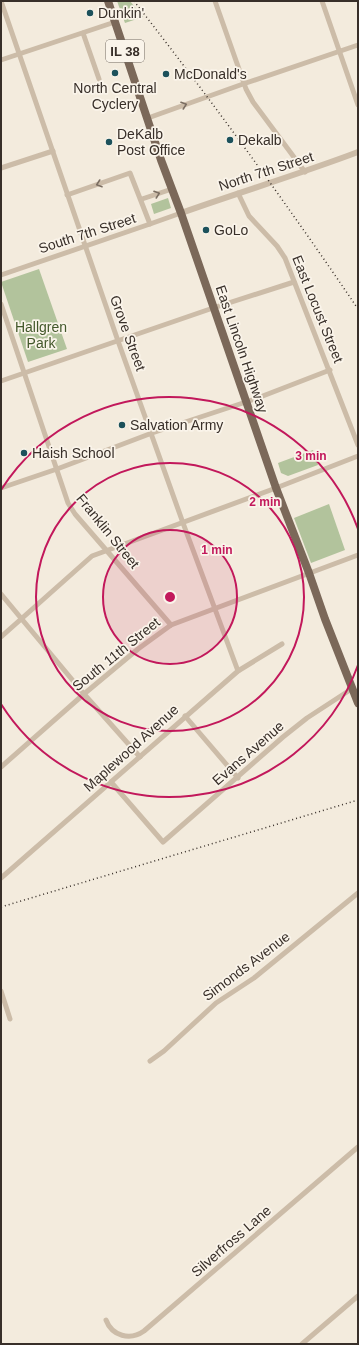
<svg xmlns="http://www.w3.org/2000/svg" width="359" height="1345" font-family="Arial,sans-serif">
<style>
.green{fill:#b2c39c}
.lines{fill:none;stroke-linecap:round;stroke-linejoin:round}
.minor{stroke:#ccbca8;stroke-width:5}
.tertiary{stroke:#ccbca8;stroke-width:6}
.primary{stroke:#7b6859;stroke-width:8}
.rail{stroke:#382f29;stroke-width:1.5;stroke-dasharray:1 3;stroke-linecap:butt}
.oneway{stroke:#7b6e62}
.ring{fill:none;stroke:#c2185b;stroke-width:2}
.poi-dot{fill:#1c515b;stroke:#faf4ea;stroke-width:1.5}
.labels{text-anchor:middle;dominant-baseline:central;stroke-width:3.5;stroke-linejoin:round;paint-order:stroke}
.shield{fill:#faf4ea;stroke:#726a63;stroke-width:1}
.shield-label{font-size:13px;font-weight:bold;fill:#382f29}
.poi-label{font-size:14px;fill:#382f29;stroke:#faf4ea;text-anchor:start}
.street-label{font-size:14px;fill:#382f29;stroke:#faf4ea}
.park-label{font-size:14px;fill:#43582b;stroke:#faf4ea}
.centre{fill:#c2185b;stroke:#faf4ea;stroke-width:2}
.ring-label{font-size:12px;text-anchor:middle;font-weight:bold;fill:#c2185b;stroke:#faf4ea;stroke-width:3.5;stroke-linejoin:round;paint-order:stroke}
</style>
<rect width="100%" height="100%" fill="#f3ebdd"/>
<g class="green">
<polygon points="117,1 130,1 143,17 125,23"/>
<polygon points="168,198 171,208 154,214 151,204"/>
<polygon points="39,269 67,349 28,362 1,282"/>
<polygon points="313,450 318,465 288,476 281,473 278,463"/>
<polygon points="329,504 345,550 311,563 294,518"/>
</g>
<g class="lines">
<g class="minor">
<polyline points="1,1 118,341 183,523 238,671"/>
<polyline points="215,1 246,89 253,102 305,172"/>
<polyline points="322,1 358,105"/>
<polyline points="83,33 99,79"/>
<polyline points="1,60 115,22"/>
<polyline points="148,118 243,84 358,45"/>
<polyline points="1,168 53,151"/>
<polyline points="238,193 249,216 277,246 285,258 358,445"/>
<polyline points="67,195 130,173 150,224"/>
<polyline points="142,199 172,189"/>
<polyline points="1,275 150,224 181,213"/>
<polyline points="1,304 68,503 75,514 171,625"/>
<polyline points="1,381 213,308 294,282"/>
<polyline points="1,488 57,469 152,433 255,399 330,370"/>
<polyline points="1,594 84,694 140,757"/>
<polyline points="1,637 92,556 276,488 358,456"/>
<polyline points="185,716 238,778"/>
<polyline points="1,767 84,694 138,649 171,625 358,555"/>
<polyline points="111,782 163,842 283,737 307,718 353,688"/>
<polyline points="1,878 238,671 282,644"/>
<polyline points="1,991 10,1019"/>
<polyline points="150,1061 164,1051 216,1003 254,978 358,893"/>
<path d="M106 1320C112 1336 130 1341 144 1331L358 1147"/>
<polyline points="302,1344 358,1296"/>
</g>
<path class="tertiary" d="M181 213C240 192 300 174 358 152"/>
<polyline class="primary" points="108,1 161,160 181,213 276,488 309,573 325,619 358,703"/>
<g class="rail">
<path d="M134 1C212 101 287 204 358 309"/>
<polyline points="1,907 358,800"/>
</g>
</g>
<defs><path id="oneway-chevron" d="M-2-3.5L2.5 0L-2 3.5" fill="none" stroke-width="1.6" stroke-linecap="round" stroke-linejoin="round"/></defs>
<g class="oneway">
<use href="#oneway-chevron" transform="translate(184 105) rotate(-19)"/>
<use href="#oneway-chevron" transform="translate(99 184) rotate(161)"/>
<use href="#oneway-chevron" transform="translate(157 194) rotate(-19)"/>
</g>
<circle cx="170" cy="597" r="67" fill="#c2185b" fill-opacity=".12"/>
<g class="ring">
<circle cx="170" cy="597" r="67"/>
<circle cx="170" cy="597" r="134"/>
<path d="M358 665A200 200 0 0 1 1 704M1 490A200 200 0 0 1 358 529"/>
</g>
<g class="poi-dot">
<circle cx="90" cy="13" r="4"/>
<circle cx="115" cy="73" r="4"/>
<circle cx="166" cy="74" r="4"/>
<circle cx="230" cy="140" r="4"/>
<circle cx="109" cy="142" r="4"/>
<circle cx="206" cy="230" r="4"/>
<circle cx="122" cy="425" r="4"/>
<circle cx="24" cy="453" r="4"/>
</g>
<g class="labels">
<rect class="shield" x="106" y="40" width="38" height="22" rx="3"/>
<g class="shield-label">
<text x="125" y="51">IL 38</text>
</g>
<g class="poi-label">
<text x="98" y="13">Dunkin'</text>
<text x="174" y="74">McDonald's</text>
<text x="115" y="88" text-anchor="middle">North Central<tspan x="115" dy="16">Cyclery</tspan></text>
<text x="117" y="134">DeKalb<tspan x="117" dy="16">Post Office</tspan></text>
<text x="238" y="140">Dekalb</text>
<text x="214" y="230">GoLo</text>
<text x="130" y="425">Salvation Army</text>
<text x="32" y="453">Haish School</text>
</g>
<g class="street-label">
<text transform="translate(266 171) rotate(-18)">North 7th Street</text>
<text transform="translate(87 233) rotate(-18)">South 7th Street</text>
<text transform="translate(318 309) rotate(68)">East Locust Street</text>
<text transform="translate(128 333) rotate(70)">Grove Street</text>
<text transform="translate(242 349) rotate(71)">East Lincoln Highway</text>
<text transform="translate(108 531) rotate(51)">Franklin Street</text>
<text transform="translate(116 654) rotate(-39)">South 11th Street</text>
<text transform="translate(131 748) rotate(-42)">Maplewood Avenue</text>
<text transform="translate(248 753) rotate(-41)">Evans Avenue</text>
<text transform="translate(246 966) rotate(-37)">Simonds Avenue</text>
<text transform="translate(231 1241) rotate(-41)">Silverfross Lane</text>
</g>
<g class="park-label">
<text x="41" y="327">Hallgren<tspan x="41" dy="16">Park</tspan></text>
</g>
</g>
<circle cx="170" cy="597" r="6" class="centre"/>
<g class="ring-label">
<text x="311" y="460">3 min</text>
<text x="265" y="506">2 min</text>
<text x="217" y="554">1 min</text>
</g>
<rect width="359" height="1345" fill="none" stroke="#382f29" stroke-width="4"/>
</svg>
